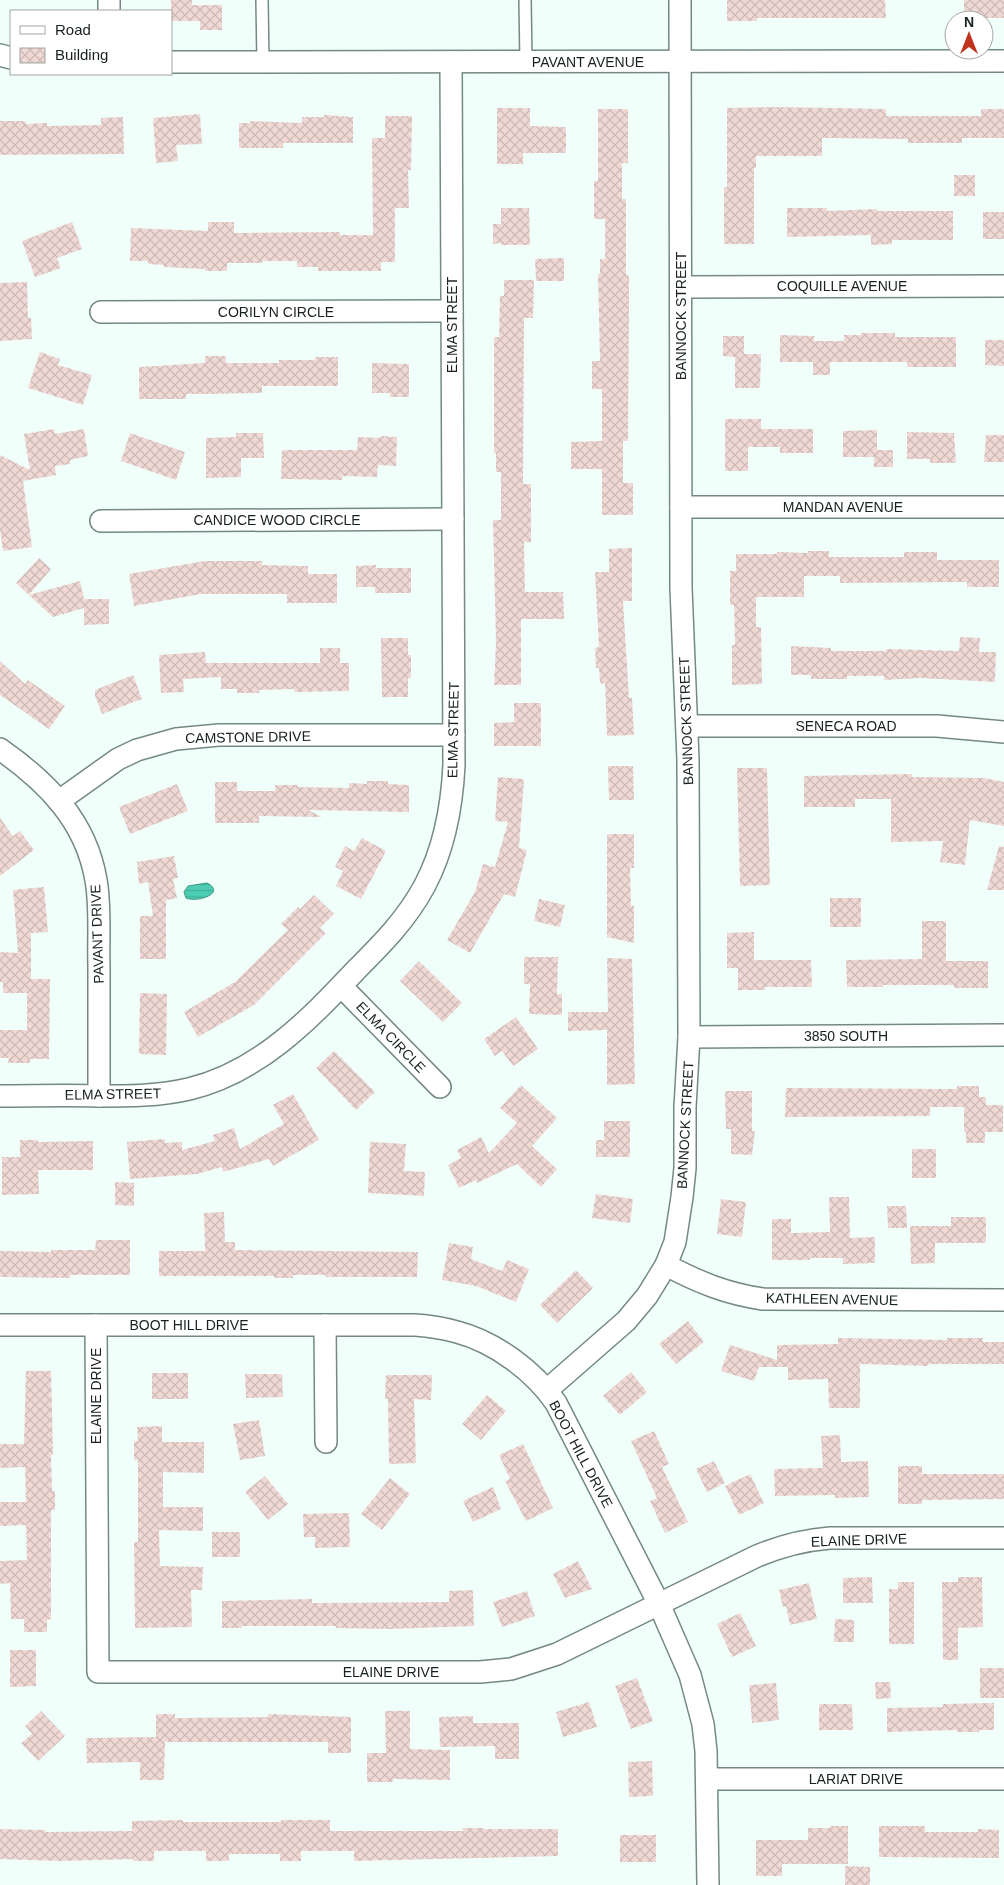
<svg xmlns="http://www.w3.org/2000/svg" width="1004" height="1885" font-family="Helvetica,sans-serif">
<style>
.water{fill:url(#water-rules);stroke:#3d9986}
.building{fill:url(#building-cross-hatch)}
.lines{fill:none;stroke-linecap:round;stroke-linejoin:round}
.service-casing{stroke:#748983;stroke-width:14}
.minor-casing{stroke:#748983;stroke-width:24}
.service{stroke:#fff;stroke-width:11}
.minor{stroke:#fff;stroke-width:21}
.labels{text-anchor:middle;dominant-baseline:central;stroke-width:4;stroke-linejoin:round;paint-order:stroke}
.street-label{font-size:14px;fill:#18211e;stroke:#fff}
</style>
<defs>
<pattern id="water-rules" width="6" height="5" patternUnits="userSpaceOnUse" patternTransform="scale(1.25)"><rect width="6" height="5" fill="#4dcdb3"/><path d="M0 2.5h6" fill="none" stroke="#42b09a"/></pattern>
<pattern id="building-cross-hatch" width="8" height="8" patternUnits="userSpaceOnUse" patternTransform="scale(1.25)"><rect width="8" height="8" fill="#f0d9d4"/><path d="M0 0l8 8M0 8l8-8" fill="none" stroke="#cdbab6"/></pattern>
</defs>
<rect width="100%" height="100%" fill="#f1fffb"/>
<path class="water" d="M207 883C227 893 197 903 186 898L184 892 188 886Z"/>
<g class="building">
<polygon points="171,0 192,0 192,5 222,5 222,30 200,30 200,21 171,21"/>
<polygon points="727,0 885,0 886,18 757,18 757,21 727,21"/>
<rect x="964" y="0" width="40" height="18"/>
<polygon points="777,107 886,109 886,116 981,116 981,109 1004,109 1004,138 962,138 962,143 908,143 908,139 822,138 822,156 756,156 756,168 754,168 754,244 724,244 724,187 727,187 727,108"/>
<polygon points="497,108 530,108 530,126 566,127 566,153 523,153 523,164 497,164"/>
<polygon points="598,109 628,109 628,163 622,163 622,199 626,199 626,275 629,275 629,311 628,441 623,441 623,483 633,483 633,515 602,515 602,469 571,469 571,442 602,441 602,389 592,389 592,361 600,361 598,274 600,274 600,259 605,259 605,219 594,219 594,181 598,181"/>
<polygon points="200,114 202,144 176,145 178,161 156,163 153,118"/>
<polygon points="324,115 353,117 353,143 283,143 283,148 239,148 239,123 250,123 250,121 302,123 302,117 324,117"/>
<polygon points="385,116 412,116 411,170 408,170 409,208 395,208 395,262 381,262 381,271 318,271 318,267 297,267 297,261 262,261 262,263 227,263 227,271 205,271 205,269 164,267 164,265 148,264 148,261 130,261 131,228 208,231 208,222 234,222 234,233 340,232 340,235 373,235 372,138 385,138"/>
<polygon points="123,117 124,154 0,155 0,121 25,121 26,124 47,123 47,126 101,125 101,118"/>
<rect x="954" y="175" width="21" height="21"/>
<polygon points="501,208 529,208 530,245 501,245 501,243 493,244 493,224 501,224"/>
<polygon points="787,208 827,208 827,211 877,209 877,211 953,211 953,240 892,240 892,244 871,245 871,235 787,237"/>
<rect x="983" y="212" width="21" height="27"/>
<polygon points="72,222 82,249 57,258 61,268 35,277 22,241"/>
<polygon points="564,258 564,281 536,281 535,259"/>
<polygon points="504,280 534,280 533,318 524,318 523,484 531,484 531,542 524,542 525,592 563,592 564,619 521,619 521,685 494,685 496,642 493,520 501,520 501,472 496,472 496,453 494,453 494,337 499,337 500,296 504,296"/>
<polygon points="27,282 28,318 31,318 32,339 0,341 0,283"/>
<polygon points="861,333 895,333 895,337 956,337 956,367 907,367 907,362 830,362 830,375 813,375 813,362 780,362 780,335 814,336 814,341 844,341 844,335 861,335"/>
<polygon points="723,336 744,336 744,354 761,354 760,388 735,388 735,357 723,356"/>
<polygon points="985,340 1004,340 1004,366 985,365"/>
<polygon points="40,352 60,359 58,365 92,375 83,405 28,388"/>
<polygon points="205,356 226,356 226,363 279,363 279,360 315,360 315,357 338,357 338,386 262,386 262,393 205,394 205,392 205,394 186,394 186,399 139,399 139,367 205,363"/>
<polygon points="372,363 409,364 409,397 390,397 390,393 372,393"/>
<polygon points="725,419 761,419 761,429 813,429 813,453 780,453 780,447 748,447 748,471 725,471"/>
<polygon points="54,429 55,434 84,429 88,456 70,460 70,464 55,466 56,475 23,481 32,547 3,551 0,529 0,455 30,470 24,434"/>
<polygon points="877,430 877,450 893,450 893,467 874,467 874,457 843,457 843,431"/>
<polygon points="907,432 954,433 956,463 930,463 930,459 907,459"/>
<polygon points="130,433 185,452 176,480 121,461"/>
<polygon points="236,433 263,433 264,458 241,458 241,477 206,478 206,438 236,437"/>
<polygon points="986,435 1004,435 1004,462 984,462"/>
<polygon points="381,436 397,437 396,466 378,465 377,477 342,476 342,480 281,479 282,450 357,450 358,437 380,438"/>
<polygon points="632,548 632,601 623,601 629,698 632,698 634,735 607,736 605,683 600,684 599,668 596,668 595,648 599,647 595,572 609,572 609,549"/>
<polygon points="808,551 829,551 829,557 904,557 904,552 937,552 937,560 999,560 999,587 967,587 967,582 840,583 840,576 804,576 804,597 756,597 756,627 761,627 762,684 732,685 732,645 735,645 734,605 730,605 730,571 736,571 736,554 777,554 777,552 808,553"/>
<polygon points="39,558 51,569 29,595 16,583"/>
<polygon points="205,561 262,561 262,565 308,566 308,574 337,574 337,603 287,603 287,594 201,594 134,606 129,574"/>
<polygon points="376,565 376,568 411,568 411,593 375,593 375,587 356,587 356,566"/>
<polygon points="80,581 84,599 109,599 109,624 84,625 84,608 53,617 29,595"/>
<polygon points="960,637 980,638 979,652 996,652 995,682 920,678 884,680 884,676 847,676 847,679 811,679 811,675 791,675 791,646 831,648 831,651 886,651 886,649 959,651"/>
<polygon points="381,638 408,638 408,655 411,655 411,678 408,678 408,697 382,697"/>
<polygon points="320,648 340,648 340,663 349,663 349,691 294,692 294,689 259,690 259,693 237,693 237,689 221,689 221,677 183,679 184,692 161,693 159,655 205,652 206,663 320,663"/>
<polygon points="0,661 25,684 28,680 65,706 49,729 0,695"/>
<polygon points="133,675 142,699 102,714 95,696 95,690"/>
<polygon points="514,703 541,703 541,746 494,746 494,723 514,722"/>
<polygon points="608,766 633,766 634,800 609,800"/>
<polygon points="737,768 767,768 770,885 740,886"/>
<polygon points="912,774 912,777 984,778 1004,782 1004,826 970,820 965,865 940,862 943,841 891,842 891,799 855,799 855,807 804,807 804,776"/>
<polygon points="498,777 524,779 519,848 527,850 515,897 504,894 470,953 447,940 475,892 483,864 495,867 508,822 495,821"/>
<polygon points="367,781 388,781 388,784 409,785 409,812 308,810 322,817 259,816 259,823 215,823 215,782 237,782 237,791 275,791 275,785 298,785 298,787 349,788 349,783 367,784"/>
<polygon points="177,784 188,811 130,834 119,807"/>
<polygon points="0,818 13,836 20,831 34,850 0,876"/>
<polygon points="607,834 634,834 634,868 630,868 631,906 634,906 634,943 607,937"/>
<polygon points="362,838 386,851 361,899 336,886 343,871 335,867 345,846 354,851"/>
<polygon points="999,846 1004,847 1004,890 987,890"/>
<polygon points="174,856 178,878 173,879 177,898 166,900 166,959 140,959 140,916 153,916 148,882 139,884 137,862"/>
<polygon points="44,887 48,932 31,933 31,979 50,979 49,1059 30,1059 30,1063 8,1063 9,1058 0,1058 0,1030 27,1030 27,993 3,993 3,982 0,982 0,952 18,953 13,890"/>
<polygon points="314,895 334,914 320,928 326,933 254,1005 198,1037 184,1012 235,982 288,930 281,924 298,907 300,909"/>
<rect x="830" y="898" width="31" height="29"/>
<polygon points="539,899 565,905 560,927 534,921"/>
<polygon points="922,921 946,921 946,961 988,961 988,988 954,988 954,985 883,985 883,987 847,987 846,960 922,959"/>
<polygon points="754,932 754,960 811,960 812,987 765,987 765,990 738,990 738,968 727,968 727,933"/>
<polygon points="524,957 558,957 557,994 562,994 562,1015 529,1014 530,984 524,984"/>
<polygon points="607,958 632,959 635,1084 607,1085 607,1030 568,1031 568,1012 608,1012"/>
<polygon points="419,961 462,1003 443,1022 400,981"/>
<polygon points="140,993 167,994 166,1055 139,1054"/>
<polygon points="516,1017 538,1049 513,1066 502,1051 495,1056 484,1039"/>
<polygon points="334,1051 375,1092 356,1110 316,1068"/>
<polygon points="521,1085 557,1118 532,1146 557,1169 541,1187 517,1164 477,1183 476,1180 459,1188 448,1165 461,1158 457,1150 481,1137 489,1153 517,1123 500,1108"/>
<polygon points="957,1086 979,1086 979,1097 986,1097 986,1105 1003,1105 1003,1132 985,1132 985,1143 966,1143 966,1132 964,1132 964,1107 930,1107 930,1116 785,1117 786,1088 957,1089"/>
<polygon points="725,1091 752,1091 752,1131 755,1131 752,1155 731,1154 731,1129 726,1129"/>
<polygon points="293,1094 319,1140 273,1166 269,1159 223,1172 222,1167 197,1174 130,1179 127,1142 165,1139 165,1143 182,1142 182,1150 215,1141 213,1135 234,1128 240,1149 284,1124 273,1105"/>
<polygon points="604,1121 630,1121 630,1157 596,1157 596,1140 604,1140"/>
<polygon points="20,1140 38,1140 38,1142 93,1141 93,1170 38,1170 39,1194 2,1195 2,1157 20,1157"/>
<polygon points="370,1142 406,1144 404,1171 425,1172 424,1196 368,1193"/>
<rect x="912" y="1149" width="24" height="29"/>
<polygon points="115,1182 134,1183 134,1206 115,1205"/>
<polygon points="596,1194 633,1199 630,1223 592,1218"/>
<polygon points="829,1197 849,1197 850,1238 875,1237 875,1263 843,1264 843,1258 810,1258 810,1260 772,1260 772,1219 791,1219 791,1233 830,1232"/>
<polygon points="721,1199 746,1202 742,1237 717,1234"/>
<polygon points="887,1206 906,1206 907,1228 888,1228"/>
<polygon points="224,1212 225,1242 235,1242 235,1250 418,1252 417,1277 326,1277 326,1275 293,1275 293,1278 274,1278 274,1276 159,1276 159,1251 205,1251 204,1213"/>
<polygon points="951,1217 986,1217 986,1243 935,1243 935,1263 911,1264 910,1226 951,1226"/>
<polygon points="96,1240 130,1240 130,1275 70,1275 70,1278 0,1277 0,1251 51,1252 51,1250 95,1250"/>
<polygon points="449,1243 473,1247 471,1259 502,1271 507,1260 529,1269 516,1302 476,1286 442,1280"/>
<polygon points="576,1270 593,1288 557,1323 540,1305"/>
<polygon points="688,1321 704,1342 676,1364 659,1344"/>
<polygon points="838,1338 947,1340 947,1338 983,1338 983,1342 1004,1342 1004,1364 928,1364 928,1366 860,1364 860,1408 829,1408 828,1379 788,1380 788,1367 759,1367 754,1381 721,1371 730,1345 777,1360 777,1345 838,1344"/>
<polygon points="26,1371 51,1371 53,1455 51,1455 52,1491 55,1491 55,1510 51,1510 51,1619 47,1620 47,1632 24,1632 24,1619 11,1619 10,1583 0,1584 0,1561 27,1560 26,1525 0,1526 0,1502 26,1502 25,1467 0,1468 0,1444 24,1444"/>
<polygon points="631,1372 647,1392 620,1415 603,1396"/>
<rect x="152" y="1373" width="36" height="26"/>
<polygon points="245,1374 282,1374 283,1397 246,1398"/>
<polygon points="386,1375 432,1375 431,1400 414,1399 416,1463 389,1464 388,1399 385,1399"/>
<polygon points="487,1395 506,1411 481,1440 462,1424"/>
<polygon points="259,1420 265,1456 240,1460 233,1424"/>
<polygon points="162,1426 162,1442 204,1442 204,1473 163,1472 163,1507 203,1507 203,1531 159,1530 160,1566 203,1567 202,1590 191,1590 192,1627 135,1628 134,1542 138,1542 138,1460 134,1460 134,1441 138,1441 137,1427"/>
<polygon points="654,1431 669,1464 662,1467 688,1522 665,1533 650,1501 657,1498 631,1441"/>
<polygon points="840,1435 841,1462 868,1461 869,1497 835,1498 835,1495 775,1496 774,1469 823,1468 821,1436"/>
<polygon points="523,1444 553,1508 526,1521 505,1481 510,1479 499,1455"/>
<polygon points="714,1461 725,1483 707,1492 696,1469"/>
<polygon points="898,1466 922,1466 922,1474 1004,1474 1004,1499 922,1500 922,1504 898,1504"/>
<polygon points="750,1474 764,1503 739,1515 725,1486"/>
<polygon points="265,1476 288,1504 268,1520 245,1492"/>
<polygon points="390,1478 410,1494 382,1530 361,1514"/>
<polygon points="493,1487 501,1509 473,1522 463,1501"/>
<polygon points="349,1513 350,1547 315,1548 315,1537 304,1537 303,1514"/>
<rect x="212" y="1532" width="28" height="25"/>
<polygon points="578,1561 592,1589 565,1598 553,1574"/>
<polygon points="872,1577 873,1603 843,1603 843,1578"/>
<polygon points="958,1577 982,1577 983,1627 958,1628 958,1660 943,1660 942,1582 958,1582"/>
<polygon points="898,1582 914,1582 914,1644 889,1644 889,1589 898,1589"/>
<polygon points="809,1583 817,1619 790,1625 786,1606 783,1607 779,1590"/>
<polygon points="473,1590 474,1626 389,1629 336,1628 336,1626 242,1626 242,1628 222,1628 222,1601 312,1599 312,1603 449,1602 449,1591"/>
<polygon points="527,1591 535,1616 502,1627 493,1602"/>
<polygon points="740,1613 756,1646 732,1657 717,1624"/>
<polygon points="835,1619 854,1620 854,1642 834,1642"/>
<polygon points="10,1650 36,1650 36,1686 10,1687"/>
<rect x="980" y="1668" width="24" height="30"/>
<polygon points="637,1678 653,1721 631,1729 615,1686"/>
<polygon points="875,1682 890,1682 891,1698 876,1699"/>
<polygon points="776,1683 779,1720 752,1723 749,1685"/>
<polygon points="589,1702 597,1727 563,1737 556,1712"/>
<polygon points="994,1703 994,1730 979,1730 979,1732 957,1732 957,1730 887,1732 887,1708 943,1707 943,1704"/>
<polygon points="819,1704 852,1704 853,1730 819,1730"/>
<polygon points="41,1711 65,1736 38,1761 21,1743 32,1734 25,1726"/>
<polygon points="385,1711 410,1711 410,1749 450,1750 450,1780 393,1779 393,1782 367,1782 367,1753 386,1753"/>
<polygon points="156,1714 175,1714 175,1718 268,1717 268,1714 351,1717 351,1753 328,1753 328,1742 165,1742 164,1780 140,1780 140,1762 87,1763 86,1738 156,1737"/>
<polygon points="473,1716 473,1723 519,1723 519,1759 495,1759 495,1746 440,1747 439,1717"/>
<polygon points="652,1761 653,1796 629,1797 628,1762"/>
<polygon points="183,1820 183,1822 281,1822 281,1820 330,1820 330,1831 463,1831 463,1828 484,1828 484,1829 558,1829 558,1856 354,1861 354,1851 301,1851 301,1861 280,1861 280,1854 229,1854 229,1861 206,1861 206,1851 154,1851 154,1861 133,1861 133,1859 60,1861 0,1859 0,1829 45,1830 45,1832 132,1831 132,1821"/>
<polygon points="830,1826 848,1826 848,1864 782,1864 782,1876 756,1876 756,1840 808,1840 808,1828 830,1828"/>
<polygon points="879,1826 925,1826 925,1832 978,1832 978,1829 999,1830 999,1858 879,1857"/>
<rect x="620" y="1835" width="36" height="27"/>
<polygon points="845,1866 870,1867 870,1885 845,1885"/>
</g>
<g class="lines">
<defs>
<g id="service">
<polyline points="262,0 263,62"/>
<polyline points="525,0 526,62"/>
</g>
<g id="minor">
<polyline points="109,0 109,11"/>
<polyline points="0,55 11,58"/>
<polyline points="171,62 1004,61"/>
<polyline points="681,287 1004,286"/>
<polyline points="101,312 452,311"/>
<polyline points="681,507 1004,507"/>
<polyline points="101,521 453,519"/>
<polyline points="687,726 937,726 1004,732"/>
<path d="M0 749C47 782 86 821 96 880 101 908 98 938 99 967 99 1010 99 1053 99 1096"/>
<polyline points="59,801 118,759 137,750 176,739 219,735 454,735"/>
<polyline points="341,986 440,1087"/>
<polyline points="689,1037 1004,1035"/>
<path d="M0 1096C33 1096 66 1095 98 1096 129 1096 159 1096 189 1089 259 1072 308 1021 356 970 382 944 407 919 425 885 444 849 452 806 454 765L451 62"/>
<path d="M666 1265C698 1282 727 1294 763 1299L1004 1300"/>
<path d="M0 1325H415C429 1326 443 1328 457 1332 495 1342 534 1371 556 1403L659 1604 690 1675 703 1724 706 1751 708 1885"/>
<path d="M96 1325 98 1672H480L511 1669 557 1654 757 1556C781 1546 804 1540 830 1538H1004"/>
<polyline points="325,1325 326,1442"/>
<polyline points="547,1390 626,1321 647,1296 666,1265 675,1242 682,1197 685,1168 685,1107 689,1037 688,760 681,588 680,0"/>
<polyline points="708,1779 1004,1779"/>
</g>
</defs>
<use href="#service" class="service-casing"/>
<use href="#minor" class="minor-casing"/>
<use href="#service" class="service"/>
<use href="#minor" class="minor"/>
</g>
<g class="labels">
<g class="street-label">
<text x="588" y="62">PAVANT AVENUE</text>
<text x="842" y="286">COQUILLE AVENUE</text>
<text x="276" y="312">CORILYN CIRCLE</text>
<text transform="translate(681 316) rotate(-90)">BANNOCK STREET</text>
<text transform="translate(452 325) rotate(-90)">ELMA STREET</text>
<text x="843" y="507">MANDAN AVENUE</text>
<text x="277" y="520">CANDICE WOOD CIRCLE</text>
<text transform="translate(686 721) rotate(-92)">BANNOCK STREET</text>
<text x="846" y="726">SENECA ROAD</text>
<text transform="translate(453 730) rotate(-89)">ELMA STREET</text>
<text transform="translate(248 737) rotate(-1)">CAMSTONE DRIVE</text>
<text transform="translate(97 934) rotate(-92)">PAVANT DRIVE</text>
<text x="846" y="1036">3850 SOUTH</text>
<text transform="translate(391 1037) rotate(46)">ELMA CIRCLE</text>
<text transform="translate(113 1094) rotate(-1)">ELMA STREET</text>
<text transform="translate(685 1125) rotate(-87)">BANNOCK STREET</text>
<text transform="translate(832 1299) rotate(1)">KATHLEEN AVENUE</text>
<text x="189" y="1325">BOOT HILL DRIVE</text>
<text transform="translate(96 1396) rotate(-90)">ELAINE DRIVE</text>
<text transform="translate(581 1454) rotate(62)">BOOT HILL DRIVE</text>
<text transform="translate(859 1540) rotate(-2)">ELAINE DRIVE</text>
<text x="391" y="1672">ELAINE DRIVE</text>
<text x="856" y="1779">LARIAT DRIVE</text>
</g>
</g>
<rect x="10" y="10" width="162" height="65" fill="#ffffff" stroke="#a3a6a5"/>
<rect x="20" y="26" width="25" height="8" fill="#ffffff" stroke="#a3a6a5"/>
<text x="55" y="35" font-size="15" fill="#18211e">Road</text>
<rect x="20" y="48" width="25" height="15" fill="url(#building-cross-hatch)" stroke="#a3a6a5"/>
<text x="55" y="60" font-size="15" fill="#18211e">Building</text>
<g transform="translate(969 35)"><circle r="24" fill="#ffffff" stroke="#a3a6a5"/>
<path d="M0-4L9 19L0 12L-9 19Z" fill="#c0341e"/>
<text y="-8" font-size="14" font-weight="bold" text-anchor="middle" fill="#18211e">N</text>
</g>
</svg>
